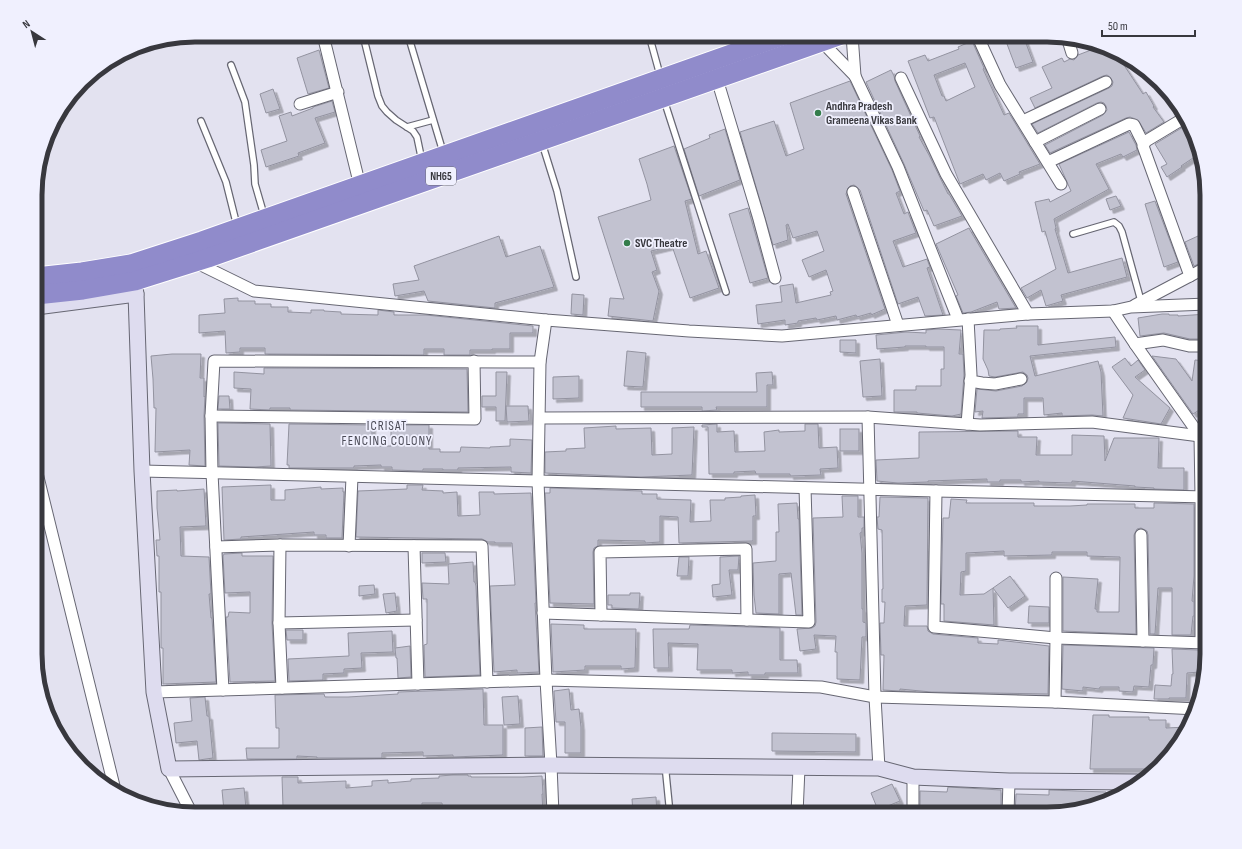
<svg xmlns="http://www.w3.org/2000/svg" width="1242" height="849" font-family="'Sofia Sans Condensed',sans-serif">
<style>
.building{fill:#c2c2d0;stroke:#9393a0;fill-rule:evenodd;filter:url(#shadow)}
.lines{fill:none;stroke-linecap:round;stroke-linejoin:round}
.lane-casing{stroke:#676773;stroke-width:8}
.street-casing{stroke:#676773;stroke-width:13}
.secondary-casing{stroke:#676773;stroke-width:17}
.highway-casing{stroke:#fff;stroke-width:21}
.lane{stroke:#fff;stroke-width:5.5}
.street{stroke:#fff;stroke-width:11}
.secondary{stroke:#dedcef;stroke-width:15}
.highway{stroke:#908bcb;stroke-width:19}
.poi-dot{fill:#347d4b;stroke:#f0f0fe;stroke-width:1.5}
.labels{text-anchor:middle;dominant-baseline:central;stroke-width:3.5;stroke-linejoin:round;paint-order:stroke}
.shield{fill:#f0f0fe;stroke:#6f6f78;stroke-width:1}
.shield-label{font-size:11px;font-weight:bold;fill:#38383e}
.poi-label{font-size:12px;font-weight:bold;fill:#38383e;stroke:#f0f0fe;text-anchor:start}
.neighbourhood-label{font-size:13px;letter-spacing:1px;fill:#4b4b57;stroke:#f0f0fe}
.rim{fill:none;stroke:#38383e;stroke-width:5}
</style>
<defs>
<filter id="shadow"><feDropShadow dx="3.5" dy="3.5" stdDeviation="0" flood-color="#0004"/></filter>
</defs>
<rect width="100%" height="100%" fill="#e3e2f0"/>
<g class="building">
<polygon points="1024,38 1033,62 1016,68 1007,44"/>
<path d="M972 41 984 68 983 69 1004 115 1009 113 1040 164 1019 172 1020 174 1004 181 1000 173 986 180 983 174 960 184 934 117 930 118 908 61 925 55 928 61 959 49 958 47ZM965 63 975 87 946 101 944 96H942L934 75Z"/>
<polygon points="1086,41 1099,44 1116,53 1143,94 1146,92 1154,106 1153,107 1164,122 1146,133 1138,120 1130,117 1126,118 1050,153 1045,145 1103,115 1107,110 1106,106 1104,103 1101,102 1097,103 1038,133 1032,124 1109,88 1112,86 1113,82 1110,77 1107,75 1103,76 1035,108 1030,98 1052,88 1042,67 1062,58 1064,62 1070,59 1074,60 1078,55 1091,50"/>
<polygon points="319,50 329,88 308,94 297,58"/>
<polygon points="891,70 894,76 895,81 920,136 919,137 929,155 948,194 949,194 962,216 934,226 927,210 924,211 904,164 866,82"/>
<polygon points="850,81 892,170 900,191 896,193 904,214 908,212 916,233 893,241 903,267 927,259 930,267 927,268 943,315 925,316 918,297 898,304 860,190 857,187 854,185 850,186 848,188 846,194 885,309 871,315 871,313 857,317 856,315 837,320 836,316 817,320 816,318 798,321 798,323 785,325 785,320 758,324 756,305 782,302 780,286 793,284 796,303 831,295 830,292 833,291 826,270 809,277 802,260 824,251 817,231 793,238 788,224 786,225 788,240 773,245 740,132 774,121 786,156 804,149 790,103"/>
<polygon points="273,89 280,109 266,113 260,94"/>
<polygon points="332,101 335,112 315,118 325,143 298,153 299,156 266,167 261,150 287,141 279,116 291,112 292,116 313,108 313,107"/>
<polygon points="1188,124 1197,152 1195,154 1196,156 1181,166 1182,167 1167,177 1161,167 1167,164 1155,144"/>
<polygon points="725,129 740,180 699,196 684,149 710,138 709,135"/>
<polygon points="1129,132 1136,145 1137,150 1123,157 1121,154 1096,164 1109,189 1054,219 1056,228 1055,229 1068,273 1122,258 1127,277 1061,295 1063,301 1046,306 1041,290 1027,298 1021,288 1056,269 1045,231 1042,232 1035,202 1049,199 1050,202 1071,191 1059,164"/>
<polygon points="674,146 692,199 685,201 698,254 706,251 719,288 690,298 672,246 651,251 657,270 652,272 659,291 653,321 608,316 610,298 624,299 598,217 651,200 647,184 639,159"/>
<polygon points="1116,196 1121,206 1110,210 1106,199"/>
<polygon points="1155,201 1178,262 1164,267 1145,204"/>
<polygon points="748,208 768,278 750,283 729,214"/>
<polygon points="969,228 970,230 1016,308 999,309 997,302 971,312 963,313 956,296 958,295 936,244"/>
<polygon points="499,236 506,257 540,246 554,287 495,303 495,308 428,301 424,291 395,296 393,284 419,280 414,266"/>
<polygon points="1198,236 1202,243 1207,241 1207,260 1194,266 1185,242"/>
<polygon points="572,294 584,295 583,315 571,314"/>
<polygon points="238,298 238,301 255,301 255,304 271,304 271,307 288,307 288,312 311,313 311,310 324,310 324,311 341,312 341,314 378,315 378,310 394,312 394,315 426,315 533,326 533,333 510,333 510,349 492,349 492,350 470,350 470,355 444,355 444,349 424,349 424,355 265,354 265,348 240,348 240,352 226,353 225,331 199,333 199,315 225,313 224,299"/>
<polygon points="1162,314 1169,314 1169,315 1178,315 1178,316 1207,314 1207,339 1190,339 1164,333 1140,336 1138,318"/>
<polygon points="1016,326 1038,326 1038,345 1115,337 1116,347 1030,356 1035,376 1098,361 1101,372 1103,416 1092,415 1062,416 1062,413 1044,415 1043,398 1024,398 1024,414 1018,414 1018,417 982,418 983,411 975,412 977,389 996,391 1022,386 1027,382 1028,378 1027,375 1023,372 995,377 989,376 988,370 983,359 984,330 1000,330 1000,329 1017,328"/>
<polygon points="938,329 961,330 959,354 963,354 964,375 961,414 952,416 917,413 917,412 894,412 894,390 916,390 916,386 941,386 941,369 944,369 944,347 926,347 926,346 905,346 905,347 877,349 876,335 906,332 926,333 926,330"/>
<polygon points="840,340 856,340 856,353 840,352"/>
<polygon points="627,351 646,353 643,387 624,386"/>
<polygon points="172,354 201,354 200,378 204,378 204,397 205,396 204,416 205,466 189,465 190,450 155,452 156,408 154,408 153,379 151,356"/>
<polygon points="1152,356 1176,359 1192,381 1195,360 1207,361 1207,405 1193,414"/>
<polygon points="1125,358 1131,366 1138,360 1145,370 1135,377 1170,408 1161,424 1123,418 1133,395 1112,367"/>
<polygon points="880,359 882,396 863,397 860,361"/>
<polygon points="264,368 467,369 468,412 290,410 290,408 270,408 270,410 250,409 251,389 234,388 234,372 264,374"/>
<polygon points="496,372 507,372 505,421 496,421 496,407 482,407 482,396 496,396"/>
<polygon points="772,372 773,385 767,385 767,407 716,407 717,410 702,411 702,407 641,407 641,392 757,392 756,373"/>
<polygon points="579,376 579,398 553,399 553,377"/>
<polygon points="219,396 229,396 230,409 218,409"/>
<polygon points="506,406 528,406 529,421 507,422"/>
<polygon points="218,423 270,424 271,466 255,467 219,466"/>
<polygon points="289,424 372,425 372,446 391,446 391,425 429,425 429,449 440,449 440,452 460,452 461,447 490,448 490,447 510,446 510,439 532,440 531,473 511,472 511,467 458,468 458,470 443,470 443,469 423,469 423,471 392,470 392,467 381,467 381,465 354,466 354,468 289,468 289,465 287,465"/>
<polygon points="717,424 717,432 734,431 735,452 765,451 764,432 779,430 779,432 805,431 805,424 818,424 819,448 837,447 838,468 820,469 821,475 790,476 790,474 756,474 755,471 734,472 734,474 709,474 708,427 702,427 702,425"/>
<polygon points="616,426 616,429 651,428 652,455 672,454 672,428 694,427 692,475 641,477 545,473 545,452 566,451 566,449 585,448 584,428"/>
<rect x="840" y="429" width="19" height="22"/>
<polygon points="1018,431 1018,437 1037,437 1036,455 1072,455 1072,435 1104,436 1105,461 1114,438 1159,438 1158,468 1184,468 1184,490 1154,489 1154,488 1135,487 1135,486 1072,481 1072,483 1039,482 1039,481 1021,482 1021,480 1000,480 1000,482 987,482 987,479 928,481 928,482 898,483 877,481 876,460 919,458 919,432"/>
<polygon points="271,485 271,500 285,500 285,490 321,487 321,489 343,488 343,492 344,492 342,538 326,538 326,535 314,535 314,532 241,537 241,539 224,540 222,487"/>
<polygon points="407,485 423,485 422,490 443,491 443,493 457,492 458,516 480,515 479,492 494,492 494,494 531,493 536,603 535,603 539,672 517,673 517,670 494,672 490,586 515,585 512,543 495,543 495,542 488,542 482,539 356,537 358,491 407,489"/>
<polygon points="550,488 642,491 642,494 657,494 657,499 691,500 690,522 711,521 710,500 725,500 725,498 741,497 741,496 755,495 756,516 753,516 753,541 679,543 678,517 660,516 660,542 645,543 645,541 598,540 598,546 594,548 593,552 594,604 550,603 545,493 550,493"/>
<polygon points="204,489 206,526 180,527 181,556 209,557 211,594 209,594 211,618 212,618 216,682 163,684 163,648 161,648 161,592 159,592 159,556 157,556 156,540 160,540 157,508 157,491 177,490 177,491"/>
<polygon points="842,496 858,496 858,517 864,517 864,528 862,528 862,532 860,533 862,553 862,609 863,609 863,622 866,623 866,637 862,637 860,680 837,679 837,652 835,652 836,636 814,635 816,649 800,651 797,629 812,628 815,626 816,622 813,518 843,517"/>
<polygon points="880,497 928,498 927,605 905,606 904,626 927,626 928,631 933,634 978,638 978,643 998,644 998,640 1049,646 1048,694 931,692 900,689 900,691 883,690 884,655 881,655 880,623 884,623 885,602 882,602 882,589 883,589 882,530 878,529 877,517 879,517"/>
<polygon points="951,499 967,500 966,503 1034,503 1034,506 1070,506 1087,505 1087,504 1135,504 1135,508 1154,508 1154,503 1194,504 1194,576 1192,601 1194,602 1194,616 1193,616 1191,635 1172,635 1172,588 1158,588 1155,634 1150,634 1148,535 1147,531 1141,528 1137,529 1134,535 1136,634 1063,631 1063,577 1098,579 1095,609 1097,609 1097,612 1119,612 1120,557 1087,556 1087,552 1052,552 1052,555 1004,556 1004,551 966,553 966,571 961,572 960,595 984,594 993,588 994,625 944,621 944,604 941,604 943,518 949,518"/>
<polygon points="797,503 798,519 799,519 802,615 796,615 791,573 779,574 779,614 756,613 754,595 753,563 776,561 776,532 779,532 778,504"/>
<polygon points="242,553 242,556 273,556 272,623 275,681 230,682 226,617 228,617 229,612 250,613 250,592 225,593 223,556 224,554"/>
<polygon points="422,553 445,553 446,562 422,563"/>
<polygon points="739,556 738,570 729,570 732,595 713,597 712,585 720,584 720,557"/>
<polygon points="679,557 689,557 688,576 677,576"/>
<polygon points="473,562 474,582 475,582 476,586 480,675 425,677 424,645 427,644 427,599 423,599 422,583 449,584 448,564"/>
<polygon points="1010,576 1025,596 1008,608 993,588"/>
<polygon points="374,585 375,594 359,596 359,586"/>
<polygon points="395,593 397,611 386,613 383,594"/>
<polygon points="630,593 640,593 639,609 612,608 612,605 608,605 608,595 630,595"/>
<polygon points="1029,606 1049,607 1049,623 1028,623"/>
<polygon points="551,624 584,625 584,629 636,629 635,668 621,669 621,666 585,666 585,670 553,672"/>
<polygon points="690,625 780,628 780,660 797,660 798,673 765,673 765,675 748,675 748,672 732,673 732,670 697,670 698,644 668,643 669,668 654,668 653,629 689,629"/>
<polygon points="286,630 303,630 303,640 287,640"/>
<polygon points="392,631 393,652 361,653 362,668 344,669 344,673 323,674 323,680 289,681 288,659 349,656 348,633"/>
<polygon points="1063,645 1154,648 1153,665 1151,665 1149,687 1134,686 1133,692 1119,691 1119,687 1100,687 1099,689 1083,687 1083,691 1062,689"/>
<polygon points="410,646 411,677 398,678 397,658 396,658 395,648"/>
<polygon points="1172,649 1199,650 1200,672 1187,673 1186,698 1169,698 1169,699 1154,699 1155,685 1171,686 1172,674 1173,674"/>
<polygon points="483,689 484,725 503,725 503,755 453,757 453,755 423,756 423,752 382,753 382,758 317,758 317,757 297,756 297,759 247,759 246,748 279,748 279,728 276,728 275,695 324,694 325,697 348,697 398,694 398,692"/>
<polygon points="569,689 571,710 579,709 581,727 581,753 565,753 565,722 556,722 554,691"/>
<polygon points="518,696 520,724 504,725 502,697"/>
<polygon points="205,697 207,716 209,716 213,758 199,760 197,741 176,743 174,723 192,721 190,698"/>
<polygon points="1093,715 1109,715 1109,717 1149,717 1149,720 1166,720 1166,728 1187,727 1174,751 1152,769 1090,769"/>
<polygon points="542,727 543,756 525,756 525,728"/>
<polygon points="772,733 856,734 856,752 772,751"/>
<polygon points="453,775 468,775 468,776 471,776 471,777 523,777 542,776 543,794 542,794 543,814 492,814 491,811 443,814 442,803 422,803 422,811 412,811 412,807 389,809 389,810 348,813 348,811 302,812 302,806 283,807 282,777 298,777 298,783 346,781 346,788 372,786 372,781 388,780 388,783 411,781 411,779 439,778 439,776"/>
<polygon points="892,784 900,801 878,810 871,793"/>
<polygon points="948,787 1001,790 1001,814 920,814 920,791 947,792"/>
<polygon points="244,788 246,808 224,811 222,790"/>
<polygon points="1049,790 1106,792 1106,800 1047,814 1015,814 1016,794 1049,795"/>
<polygon points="656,797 657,814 633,814 632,799"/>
</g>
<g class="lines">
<defs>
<g id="lane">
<polyline points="363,35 378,96 382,106 387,112 396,120 413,131 417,137 422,161"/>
<polyline points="408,35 443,152"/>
<polyline points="649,35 660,75"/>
<polyline points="231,65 245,102 254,165 255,184 264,215"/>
<polyline points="664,100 726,292"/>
<polyline points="201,121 226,182 237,226"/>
<polyline points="407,127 433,120"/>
<polyline points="542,143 557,191 576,277"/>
<polyline points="1073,234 1114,222 1119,226 1122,232 1141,301"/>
<polyline points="667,767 666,774 670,814"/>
</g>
<g id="street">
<polyline points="323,35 360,186"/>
<polyline points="852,35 855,76"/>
<polyline points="977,35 1000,85 1061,184"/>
<polyline points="1067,37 1072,53"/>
<polyline points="822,42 855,76 898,167 958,319"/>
<polyline points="901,78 946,174 1028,314"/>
<polyline points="717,79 759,219 775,278"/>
<polyline points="300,104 338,92"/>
<polyline points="1186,117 1146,141 1143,146 1190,276"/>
<polyline points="1023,121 1106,82"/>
<polyline points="1035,142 1100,109"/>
<polyline points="1048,162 1129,124 1134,125 1143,143"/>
<polyline points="853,192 898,325"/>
<polyline points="195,262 254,291 546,320 689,331 782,336 1028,314 1113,311 1131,307 1207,304"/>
<polyline points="1135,305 1207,267"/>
<polyline points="1113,311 1135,344 1200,436 1201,497 1201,642"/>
<polyline points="546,320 540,362 538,481 546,680 551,765 553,814"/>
<polyline points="1135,344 1163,340 1189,346 1207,346"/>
<polyline points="970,381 982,383 995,384 1021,379"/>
<polyline points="211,416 475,419 474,361"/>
<polyline points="868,417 875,697 879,768"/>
<polyline points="540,418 868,417 980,425 1092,422 1200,436"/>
<polyline points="967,424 971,375 968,319"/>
<polyline points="36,469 115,790"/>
<polyline points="142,471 936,491 1207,497"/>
<polyline points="936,491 934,627 1056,638 1206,643 1206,670"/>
<polyline points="1141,535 1143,641"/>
<polyline points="280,545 279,623 282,688"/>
<polyline points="349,546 352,477"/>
<polyline points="414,546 418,684"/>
<polyline points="216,547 280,545 482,546 487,682"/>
<polyline points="543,613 809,622 805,488"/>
<polyline points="601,615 600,552 746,549 747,620"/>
<polyline points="279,623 416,620"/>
<polyline points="223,690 212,473 211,416 214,361 540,362"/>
<polyline points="154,692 546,680 821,687 875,697 1055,702 1197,709"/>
<polyline points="1055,702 1056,638 1056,578"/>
<polyline points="169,769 192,814"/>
<polyline points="913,777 913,814"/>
<polyline points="797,814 799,768"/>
<polyline points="1008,814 1009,781"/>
</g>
<g id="secondary">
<polyline points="132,270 136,294 142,471 154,692 169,769 551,765 879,768 913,777 1009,781 1137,782"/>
<polyline points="36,307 136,294"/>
</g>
<g id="highway">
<polyline points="36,277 82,272 131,264 202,241 785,35"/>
<polyline points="36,295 83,290 135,281 208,258 841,35"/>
</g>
</defs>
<use href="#lane" class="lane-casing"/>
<use href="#street" class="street-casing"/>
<use href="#secondary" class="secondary-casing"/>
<use href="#highway" class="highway-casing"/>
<use href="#lane" class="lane"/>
<use href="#street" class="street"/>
<use href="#secondary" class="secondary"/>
<use href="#highway" class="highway"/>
</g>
<g class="poi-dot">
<circle cx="818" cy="113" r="4"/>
<circle cx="627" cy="243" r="4"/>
</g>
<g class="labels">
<rect class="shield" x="426" y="167" width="30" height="18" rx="3"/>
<g class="shield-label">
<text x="441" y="176">NH65</text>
</g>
<g class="poi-label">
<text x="826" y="106">Andhra Pradesh<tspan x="826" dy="14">Grameena Vikas Bank</tspan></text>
<text x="635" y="243">SVC Theatre</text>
</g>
<g class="neighbourhood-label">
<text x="387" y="426">ICRISAT<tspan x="387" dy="15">FENCING COLONY</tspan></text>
</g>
</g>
<path d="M0 0H1242V849H0ZM195 42H1047A153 153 0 0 1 1200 195V654A153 153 0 0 1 1047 807H195A153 153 0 0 1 42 654V195A153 153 0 0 1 195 42Z" fill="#f0f0fe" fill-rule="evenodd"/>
<path class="rim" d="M195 42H1047A153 153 0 0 1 1200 195V654A153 153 0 0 1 1047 807H195A153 153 0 0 1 42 654V195A153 153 0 0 1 195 42Z"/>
<g transform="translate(32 32) rotate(324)" stroke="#f0f0fe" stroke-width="3" paint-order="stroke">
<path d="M0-3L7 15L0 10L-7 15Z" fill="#38383e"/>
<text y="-6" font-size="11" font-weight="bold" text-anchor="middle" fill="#38383e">N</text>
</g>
<path d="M1102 30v6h93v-6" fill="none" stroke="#38383e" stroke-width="2"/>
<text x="1108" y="30" font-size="12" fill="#38383e" stroke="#f0f0fe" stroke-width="3" paint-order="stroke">50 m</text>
</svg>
